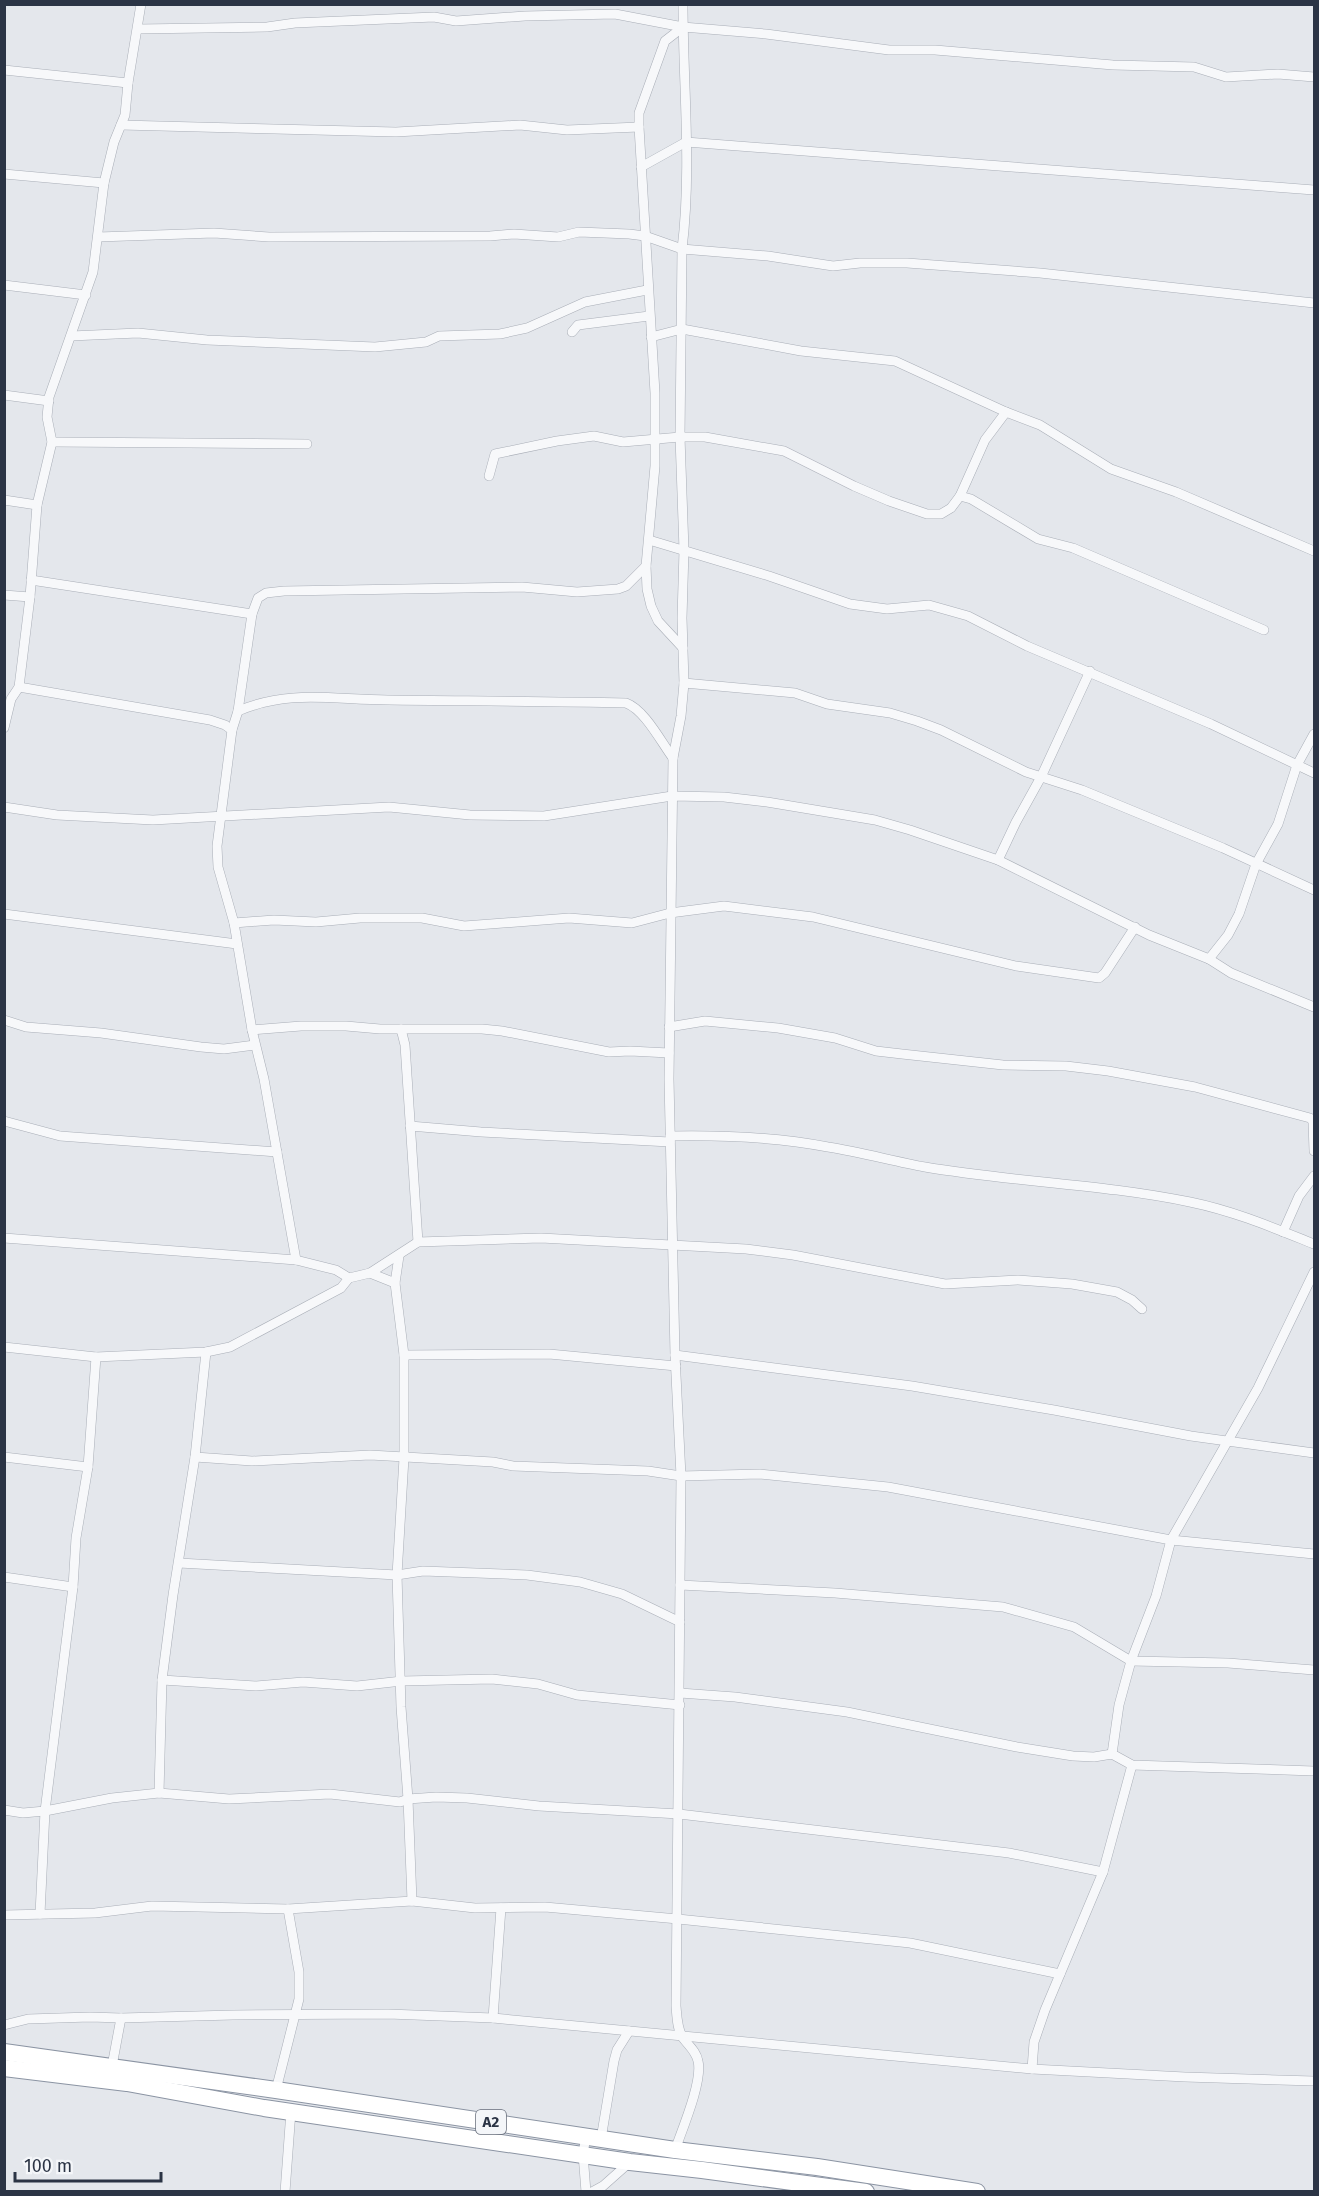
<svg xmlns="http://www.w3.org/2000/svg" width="1319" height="2196" font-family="'Fira Sans',sans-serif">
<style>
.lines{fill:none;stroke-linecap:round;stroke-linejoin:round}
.street-casing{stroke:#a9aeb7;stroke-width:10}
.highway-casing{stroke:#8b94a3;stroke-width:18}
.street{stroke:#f7f8fa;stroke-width:9}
.highway{stroke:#fff;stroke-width:16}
.labels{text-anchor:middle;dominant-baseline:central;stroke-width:4.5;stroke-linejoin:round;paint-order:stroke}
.shield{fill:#f4f6f9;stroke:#676e7b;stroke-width:1.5}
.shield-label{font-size:15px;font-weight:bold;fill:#2b3445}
</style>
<rect width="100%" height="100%" fill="#e4e7ec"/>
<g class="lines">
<defs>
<g id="street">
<polyline points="138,29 267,27 295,23 434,17 456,21 525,16 615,14 683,27 766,34 889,50 935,50 1113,65 1194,67 1226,77 1278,74 1314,77"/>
<polyline points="4,70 128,83"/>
<polyline points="121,125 396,132 520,125 567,130 639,127"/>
<polyline points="641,167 686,142 1314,190"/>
<polyline points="4,174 104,183"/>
<polyline points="98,237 214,233 269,237 490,236 514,234 558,237 579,232 629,234 645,236 682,249 768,256 833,266 860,263 907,263 1040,273 1314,303"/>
<polyline points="4,285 86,295"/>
<polyline points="572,332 578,325 586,324 649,316"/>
<polyline points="71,336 138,333 207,340 375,347 426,342 439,336 500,334 527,328 585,302 647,290"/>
<polyline points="651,337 682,329 801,351 895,361 1006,412 1040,425 1111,469 1176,492 1314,551"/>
<polyline points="4,395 49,401"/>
<polyline points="52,442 307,444"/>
<polyline points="489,476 495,454 557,441 594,436 623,442 680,437 705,437 784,451 854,486 889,501 927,514 941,514 951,508 960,496 985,440 1006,412"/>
<polyline points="960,496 971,499 1038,539 1073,548 1264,630"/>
<polyline points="4,500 37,505"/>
<polyline points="649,540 769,576 850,604 887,609 929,605 968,616 1027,646 1211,724 1314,773"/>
<polyline points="31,580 252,614"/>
<polyline points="4,595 30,597"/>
<polyline points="683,648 658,621 651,606 647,589 646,566 655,466 655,393 639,127 639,113 665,41 683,27"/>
<polyline points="684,683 795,693 827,704 890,713 917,721 941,730 1026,772 1082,790 1223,848 1314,890"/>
<polyline points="19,687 210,720 225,725 232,730"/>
<path d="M238 711C290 689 334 700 388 700 467 701 547 701 626 703 645 710 661 742 673 758"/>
<polyline points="4,728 11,699 19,687 30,597 37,505 52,442 47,417 49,397 93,272 104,183 114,142 125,115 128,83 141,4"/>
<polyline points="4,807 57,815 153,820 389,807 470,815 544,816 672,796 724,797 767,802 875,820 910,830 998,860 1149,935 1209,959 1231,973 1314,1007"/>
<polyline points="998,860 1016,822 1041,777 1090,671"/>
<polyline points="4,914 237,944"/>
<polyline points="234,923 274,920 316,922 360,918 422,918 464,926 569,918 632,923 670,913 724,906 813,917 1016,966 1099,978 1105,973 1135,927"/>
<polyline points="1209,959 1228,935 1239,914 1256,864 1278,824 1297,765 1314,734"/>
<polyline points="4,1020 26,1027 101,1033 201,1047 224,1049 255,1045"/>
<polyline points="669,1027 705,1021 778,1028 835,1038 876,1051 902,1054 1003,1065 1066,1066 1108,1071 1195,1087 1310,1118 1313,1121 1314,1151"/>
<polyline points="401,1029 405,1045 418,1242"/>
<polyline points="252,1030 301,1026 346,1026 380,1029 482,1029 502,1031 609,1052 630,1051 669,1053"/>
<polyline points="4,1121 60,1136 277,1152"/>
<polyline points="410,1126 481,1132 670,1142"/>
<path d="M670 1136C722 1135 776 1137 828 1147 860 1152 893 1161 925 1167 1013 1182 1103 1184 1190 1202 1234 1211 1274 1228 1314 1244"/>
<polyline points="1283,1232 1299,1196 1314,1176"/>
<polyline points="4,1238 296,1260 336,1270 349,1278"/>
<polyline points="399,1256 395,1283 404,1355 404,1458 397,1575 401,1707 408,1799 412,1901"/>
<polyline points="296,1260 264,1079 252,1030 234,923 218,867 217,846 232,730 238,711 252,614 258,598 266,593 284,591 522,587 577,592 618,589 626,586 646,566"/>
<polyline points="370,1273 395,1283"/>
<polyline points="4,1347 96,1357 206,1352 230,1347 341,1288 349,1278 370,1273 418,1242 541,1238 746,1249 793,1255 945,1284 1018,1280 1072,1284 1117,1292 1132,1300 1142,1309"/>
<polyline points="404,1355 549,1354 676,1366"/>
<polyline points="675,1355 912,1386 1054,1410 1191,1436 1314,1453"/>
<polyline points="4,1457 88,1467"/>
<polyline points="195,1457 252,1461 370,1455 493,1462 513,1466 648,1471 681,1476 760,1474 888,1487 1171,1540 1314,1554"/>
<polyline points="179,1563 397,1575 423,1571 527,1575 580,1582 622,1594 680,1622"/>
<polyline points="4,1577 73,1587"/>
<polyline points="680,1585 835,1593 1003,1607 1074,1627 1131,1661 1228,1663 1314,1670"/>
<polyline points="162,1680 256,1686 303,1682 357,1686 402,1681 492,1679 538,1684 577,1695 680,1705"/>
<polyline points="680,1693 735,1697 847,1712 1017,1747 1073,1756 1094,1757 1112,1754 1132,1765 1314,1771"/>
<polyline points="1112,1754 1119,1705 1131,1661 1156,1596 1171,1540 1258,1388 1314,1272"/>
<polyline points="159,1793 162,1680 173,1595 195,1457 206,1352"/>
<polyline points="4,1810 23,1813 45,1811 112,1798 159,1793 229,1799 330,1794 400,1802 408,1799 436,1797 467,1798 539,1806 679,1814 1009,1853 1103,1872"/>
<polyline points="40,1914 45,1811 73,1587 76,1538 88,1467 96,1357"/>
<polyline points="4,1915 95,1913 152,1906 288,1909 412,1901 475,1908 545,1907 678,1919 910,1943 1060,1974"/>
<polyline points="493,2018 501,1908"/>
<polyline points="4,2025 28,2019 90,2017 121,2018 233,2015 388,2014 493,2018 1032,2069 1185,2077 1314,2081"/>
<polyline points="112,2066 121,2018"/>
<polyline points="1032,2069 1034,2042 1045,2010 1103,1872 1132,1765"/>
<polyline points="276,2090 299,1999 299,1972 288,1909"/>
<polyline points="601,2139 614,2061 617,2050 629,2031"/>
<path d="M675 2150C682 2130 703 2081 698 2061 696 2051 689 2046 683 2038 677 2029 677 2017 676 2006L681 1476 675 1355 669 1079 673 758 681 716 684 683 682 618 684 550 680 437 682 249C692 168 683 85 683 4"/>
<polyline points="285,2192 291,2111"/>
<polyline points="586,2192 583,2154 586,2136"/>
<polyline points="592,2192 603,2186 630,2162"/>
</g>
<g id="highway">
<polyline points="4,2052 276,2090 675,2150 817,2167 977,2192"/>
<polyline points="4,2068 127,2083 264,2108 630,2162 702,2170 866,2192"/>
</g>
</defs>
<use href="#street" class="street-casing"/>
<use href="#highway" class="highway-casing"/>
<use href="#street" class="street"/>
<use href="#highway" class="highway"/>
</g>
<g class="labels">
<rect class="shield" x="476" y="2110" width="30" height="24" rx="4.5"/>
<g class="shield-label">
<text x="491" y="2122">A2</text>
</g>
</g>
<rect width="1319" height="2196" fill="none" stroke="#2b3445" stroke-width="12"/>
<path d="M15 2172v9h146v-9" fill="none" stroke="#2b3445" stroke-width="3"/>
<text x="24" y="2172" font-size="18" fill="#2b3445" stroke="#f4f6f9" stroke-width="4.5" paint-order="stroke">100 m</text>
</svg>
